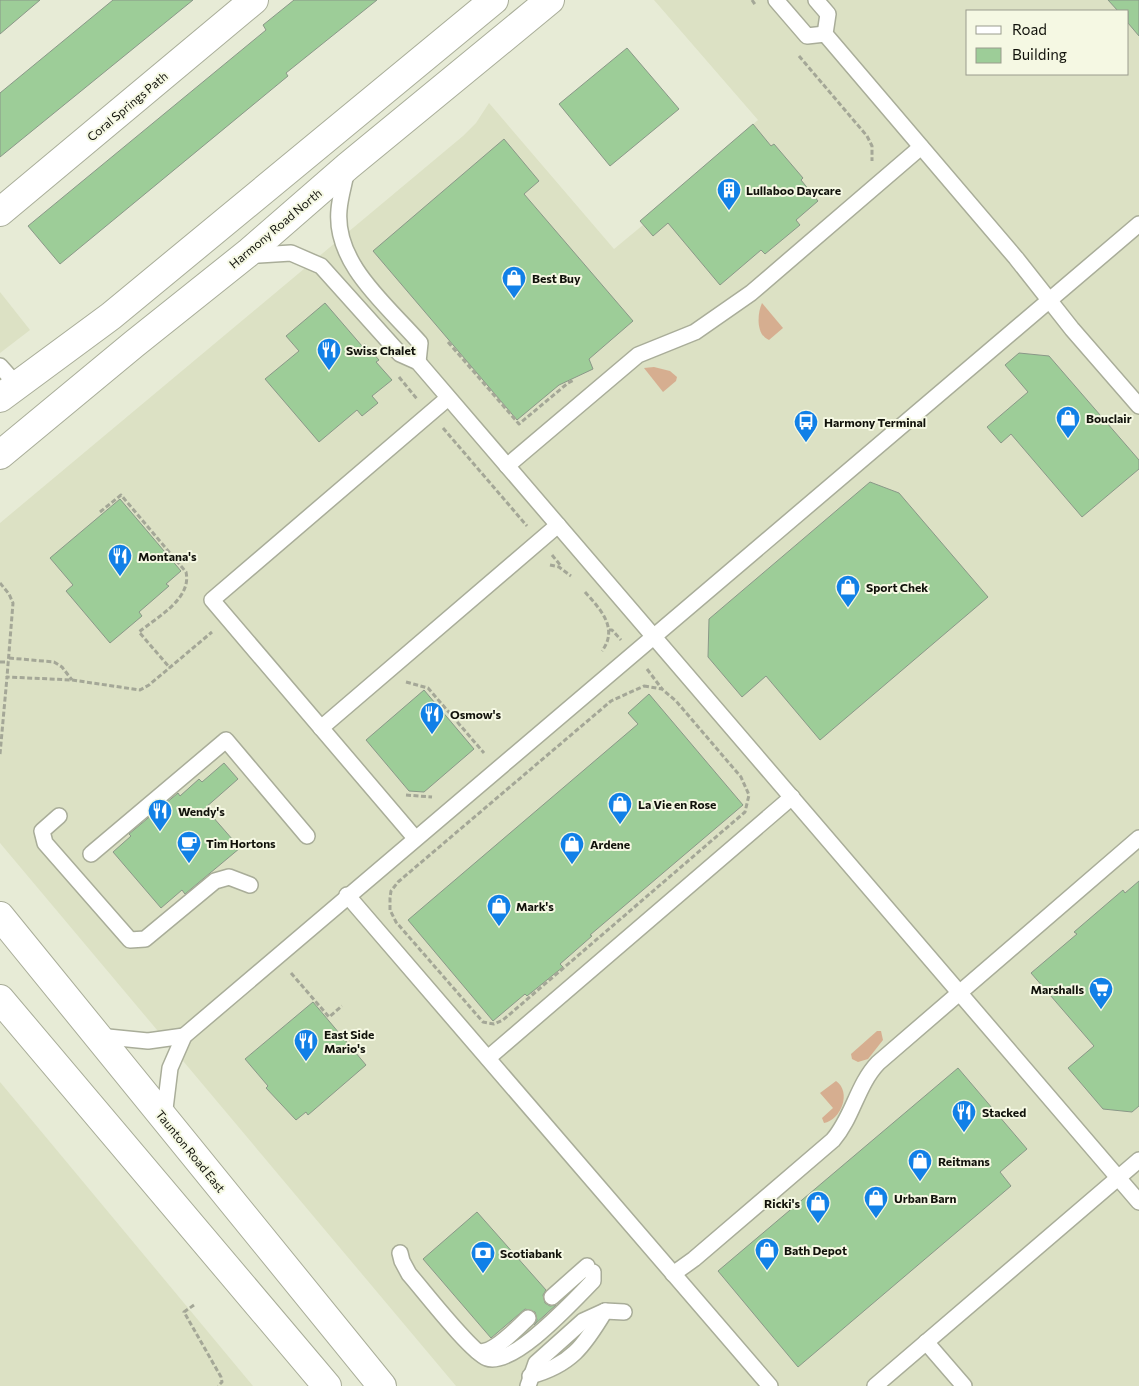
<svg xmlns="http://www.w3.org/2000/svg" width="1139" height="1386" font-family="Commissioner,sans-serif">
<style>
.built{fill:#dce1c4;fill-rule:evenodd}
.green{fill:#d6ae90}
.building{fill:#9dcd98;stroke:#8a9888}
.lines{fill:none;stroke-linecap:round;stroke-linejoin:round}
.lane-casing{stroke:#a9ad99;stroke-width:18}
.street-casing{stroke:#a9ad99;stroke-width:30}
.secondary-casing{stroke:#a9ad99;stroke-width:30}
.path{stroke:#a4a797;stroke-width:3;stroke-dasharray:5 2.5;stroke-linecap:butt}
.lane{stroke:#fff;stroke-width:15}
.street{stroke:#fff;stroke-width:28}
.secondary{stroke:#fff;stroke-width:28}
.labels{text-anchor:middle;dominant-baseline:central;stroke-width:4;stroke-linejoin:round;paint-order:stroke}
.street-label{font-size:12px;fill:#11120b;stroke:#f5f8e3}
.poi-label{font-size:12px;font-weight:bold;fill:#11120b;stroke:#f5f8e3;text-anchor:start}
</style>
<rect width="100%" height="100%" fill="#e7ebd6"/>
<g class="built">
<path d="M654 0H1139V1386H456L0 843V523L463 136 476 123 489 103 614 249 643 225 640 221 758 120ZM968 11H1128V74H968Z"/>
<polygon points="0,292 30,330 0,353"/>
<polygon points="0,1082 253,1386 0,1386"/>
</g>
<g class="green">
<path d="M762 303 783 328 769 340C756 335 757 314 762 303Z"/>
<polygon points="654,367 670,371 677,377 676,381 663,392 644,368"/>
<polygon points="877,1031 881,1031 883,1040 868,1059 858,1062 852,1059 851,1054"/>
<path d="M836 1081C852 1092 841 1120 824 1123L822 1118 833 1108 820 1093Z"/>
</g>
<g class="building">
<polygon points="0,0 40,0 0,34"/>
<polygon points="113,0 193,0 0,157 0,93"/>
<polygon points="294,0 377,0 286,73 288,76 60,264 28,226 266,30 263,25"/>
<polygon points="1108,0 1139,0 1139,36 1128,23 1128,11 1118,11"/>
<polygon points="627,48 679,109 610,166 559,104"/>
<polygon points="753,124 771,146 774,144 803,178 801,180 818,201 796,220 800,225 765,254 761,250 720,285 668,223 653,236 640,221"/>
<polygon points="504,139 539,181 524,194 633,321 589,359 593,369 559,385 517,420 373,251"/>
<polygon points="325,303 362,346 365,344 379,360 376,362 392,380 372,396 378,403 362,416 357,410 319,442 265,379 299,351 286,336"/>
<polygon points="1019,353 1049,356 1139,460 1139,469 1082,517 1011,434 1001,443 987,427 1028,392 1005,365"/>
<polygon points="870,482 899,493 988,597 820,740 766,676 742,697 708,657 709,619"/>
<polygon points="120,499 181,571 166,584 169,586 139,612 142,616 110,643 66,591 73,585 50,558"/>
<polygon points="424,690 474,749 424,792 409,791 366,740"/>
<polygon points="649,694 743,805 590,935 592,936 560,964 563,967 527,996 525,994 493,1021 408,920 638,724 628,713"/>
<polygon points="224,763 238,779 205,808 240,848 185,894 182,890 161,908 113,852 131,836 129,834 178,793 180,796 199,779 202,782"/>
<polygon points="1139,881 1139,1106 1132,1112 1103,1109 1068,1068 1094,1046 1031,973 1077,934 1074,932 1123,890 1125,893"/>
<polygon points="313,1002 366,1065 308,1115 306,1112 296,1120 266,1088 268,1086 245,1059"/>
<polygon points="958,1068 1027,1149 1000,1172 1011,1186 798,1367 718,1271"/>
<polygon points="477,1212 546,1290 543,1295 545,1303 550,1306 556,1305 534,1325 537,1320 535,1312 525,1309 491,1338 423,1259"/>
</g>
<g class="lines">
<defs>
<g id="lane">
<polyline points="776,0 807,36 825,34"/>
<polyline points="816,0 828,14 825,34 1016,258 1072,329 1139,406"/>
<path d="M347 168C345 182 340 196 339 210 334 264 388 306 420 343L418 362"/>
<polyline points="248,253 259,255 291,253 321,266 400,354 418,362 1139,1202"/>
<polyline points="0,366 17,385"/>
<polyline points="507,466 638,355 695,332 751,293 921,147"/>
<polyline points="321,728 558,525"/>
<polyline points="59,816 42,831 45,843 130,940 145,939 215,881 229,877 250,885"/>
<polyline points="415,838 212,600 448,398"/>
<polyline points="91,854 226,740 307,836"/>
<polyline points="347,895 770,1386"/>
<polyline points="98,1036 148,1041 184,1036"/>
<polyline points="488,1058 792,797"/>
<polyline points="164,1117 170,1068 184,1036 1139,224"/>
<path d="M400 1253 402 1261 409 1274C424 1291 470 1351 487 1358 513 1368 575 1299 593 1281V1272"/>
<path d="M673 1274 694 1259 833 1140C853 1117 857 1085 878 1063L1139 838"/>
<polyline points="552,1297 587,1266"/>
<polyline points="926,1342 964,1386"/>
<path d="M477 1351C492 1356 517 1328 528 1318"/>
<path d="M530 1376C571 1365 584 1346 605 1311"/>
<polyline points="528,1386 536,1363 583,1321 605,1311 624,1312"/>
<polyline points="875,1386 1139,1160"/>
</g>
<polyline id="street" points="0,212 254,0"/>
<g id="secondary">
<polyline points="0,398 111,316 494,0"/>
<polyline points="0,455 134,344 248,253 348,166 550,0"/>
<polyline points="0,916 382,1386"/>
<polyline points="0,999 327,1386"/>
</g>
</defs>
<use href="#lane" class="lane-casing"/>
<use href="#street" class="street-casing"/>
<use href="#secondary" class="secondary-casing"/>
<g class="path">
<polyline points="752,0 756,6"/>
<polyline points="799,56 867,136 872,146 872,161"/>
<polyline points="448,342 519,424 568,383 574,380"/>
<polyline points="399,377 417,399"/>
<polyline points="443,428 527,526"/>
<path d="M100 512 121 495 186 572C192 599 157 617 139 632L170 668"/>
<polyline points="552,555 561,566"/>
<polyline points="550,565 559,567 571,576"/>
<polyline points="0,583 9,594 13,603 7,677"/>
<path d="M585 592C600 609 619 628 602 651"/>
<polyline points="609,630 612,630 621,640"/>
<polyline points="9,658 54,662 62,667 72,680"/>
<polyline points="0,662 8,662"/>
<polyline points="647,669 662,689"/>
<polyline points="406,682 428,688 484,753"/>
<polygon points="644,686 662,689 676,701 741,777 749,795 745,812 503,1020 494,1024 483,1022 396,922 390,910 390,898 391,891 398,882 611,701"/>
<polyline points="0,754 7,677 72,680 140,690 149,685 212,632"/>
<polyline points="406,795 432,797"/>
<polyline points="291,973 329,1017 342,1006"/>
<polyline points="194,1305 184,1312 221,1377 222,1382 218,1386"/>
</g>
<use href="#lane" class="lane"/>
<use href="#street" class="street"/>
<use href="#secondary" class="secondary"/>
</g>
<defs>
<symbol id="building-pin" viewBox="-11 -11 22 30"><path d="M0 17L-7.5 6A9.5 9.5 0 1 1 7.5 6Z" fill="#1180e7" stroke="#f5f8e3"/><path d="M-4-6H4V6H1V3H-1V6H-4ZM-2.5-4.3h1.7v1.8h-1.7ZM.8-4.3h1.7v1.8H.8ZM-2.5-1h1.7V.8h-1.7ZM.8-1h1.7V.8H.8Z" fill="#fff"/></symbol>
<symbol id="shop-pin" viewBox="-11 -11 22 30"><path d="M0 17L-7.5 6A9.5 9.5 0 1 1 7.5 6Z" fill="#1180e7" stroke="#f5f8e3"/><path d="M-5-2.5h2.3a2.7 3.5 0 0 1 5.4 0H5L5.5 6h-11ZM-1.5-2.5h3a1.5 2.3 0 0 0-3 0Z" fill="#fff"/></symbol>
<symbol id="restaurant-pin" viewBox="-11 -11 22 30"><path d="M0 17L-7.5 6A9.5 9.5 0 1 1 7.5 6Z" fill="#1180e7" stroke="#f5f8e3"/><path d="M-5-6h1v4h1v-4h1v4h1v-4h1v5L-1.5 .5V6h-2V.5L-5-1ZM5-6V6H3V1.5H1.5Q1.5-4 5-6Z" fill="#fff"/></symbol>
<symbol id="bus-pin" viewBox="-11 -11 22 30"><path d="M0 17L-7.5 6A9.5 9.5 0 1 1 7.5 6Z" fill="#1180e7" stroke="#f5f8e3"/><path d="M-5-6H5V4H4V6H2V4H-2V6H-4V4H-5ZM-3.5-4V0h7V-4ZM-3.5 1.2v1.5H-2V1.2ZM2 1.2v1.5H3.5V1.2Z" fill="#fff"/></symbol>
<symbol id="cafe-pin" viewBox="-11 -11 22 30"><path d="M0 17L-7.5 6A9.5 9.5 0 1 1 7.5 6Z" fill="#1180e7" stroke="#f5f8e3"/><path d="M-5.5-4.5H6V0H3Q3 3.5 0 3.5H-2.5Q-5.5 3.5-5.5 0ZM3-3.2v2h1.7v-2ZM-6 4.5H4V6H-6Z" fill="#fff"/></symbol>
<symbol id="supermarket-pin" viewBox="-11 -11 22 30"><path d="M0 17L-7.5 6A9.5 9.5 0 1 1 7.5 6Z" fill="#1180e7" stroke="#f5f8e3"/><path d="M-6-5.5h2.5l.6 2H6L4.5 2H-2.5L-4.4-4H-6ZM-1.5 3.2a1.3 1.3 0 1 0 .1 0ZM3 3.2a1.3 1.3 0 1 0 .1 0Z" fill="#fff"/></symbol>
<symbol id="bank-pin" viewBox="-11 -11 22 30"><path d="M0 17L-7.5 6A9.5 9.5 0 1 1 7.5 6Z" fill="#1180e7" stroke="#f5f8e3"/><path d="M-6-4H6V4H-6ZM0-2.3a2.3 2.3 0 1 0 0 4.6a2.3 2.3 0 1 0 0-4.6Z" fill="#fff"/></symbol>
</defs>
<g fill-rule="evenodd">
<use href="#building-pin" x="715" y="176" width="28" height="38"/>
<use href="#shop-pin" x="500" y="264" width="28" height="38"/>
<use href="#restaurant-pin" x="315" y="336" width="28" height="38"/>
<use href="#shop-pin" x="1054" y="404" width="28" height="38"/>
<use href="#bus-pin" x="792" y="408" width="28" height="38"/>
<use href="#restaurant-pin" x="106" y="542" width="28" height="38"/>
<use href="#shop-pin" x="834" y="573" width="28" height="38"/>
<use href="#restaurant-pin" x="418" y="700" width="28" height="38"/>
<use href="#shop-pin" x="606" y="790" width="28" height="38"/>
<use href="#restaurant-pin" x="146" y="797" width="28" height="38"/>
<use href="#cafe-pin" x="175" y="829" width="28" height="38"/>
<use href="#shop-pin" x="558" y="830" width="28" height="38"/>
<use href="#shop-pin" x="485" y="892" width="28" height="38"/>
<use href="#supermarket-pin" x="1087" y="975" width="28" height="38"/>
<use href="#restaurant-pin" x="292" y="1027" width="28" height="38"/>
<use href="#restaurant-pin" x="950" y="1098" width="28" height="38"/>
<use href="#shop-pin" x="906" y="1147" width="28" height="38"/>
<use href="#shop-pin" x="862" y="1184" width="28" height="38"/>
<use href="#shop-pin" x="804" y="1189" width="28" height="38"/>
<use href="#shop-pin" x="753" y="1236" width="28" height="38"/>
<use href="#bank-pin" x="469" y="1239" width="28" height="38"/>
</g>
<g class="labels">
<g class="street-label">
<text transform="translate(127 106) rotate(-40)">Coral Springs Path</text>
<text transform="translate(275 228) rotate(-40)">Harmony Road North</text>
<text transform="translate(191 1151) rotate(51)">Taunton Road East</text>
</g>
<g class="poi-label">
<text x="746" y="190">Lullaboo Daycare</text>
<text x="532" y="278">Best Buy</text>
<text x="346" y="350">Swiss Chalet</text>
<text x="1086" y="418">Bouclair</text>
<text x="824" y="422">Harmony Terminal</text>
<text x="138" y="556">Montana's</text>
<text x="866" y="587">Sport Chek</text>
<text x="450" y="714">Osmow's</text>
<text x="638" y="804">La Vie en Rose</text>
<text x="178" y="811">Wendy's</text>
<text x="206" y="843">Tim Hortons</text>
<text x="590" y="844">Ardene</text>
<text x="516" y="906">Mark's</text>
<text x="1084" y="989" text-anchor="end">Marshalls</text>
<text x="324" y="1034">East Side<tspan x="324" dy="14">Mario's</tspan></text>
<text x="982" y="1112">Stacked</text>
<text x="938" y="1161">Reitmans</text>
<text x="894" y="1198">Urban Barn</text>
<text x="800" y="1203" text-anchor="end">Ricki's</text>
<text x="784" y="1250">Bath Depot</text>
<text x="500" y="1253">Scotiabank</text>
</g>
</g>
<rect x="966" y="10" width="162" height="65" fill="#f5f8e3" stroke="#9a9c8d"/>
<rect x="976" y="26" width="25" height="8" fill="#ffffff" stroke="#9a9c8d"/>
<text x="1012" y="35" font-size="15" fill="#11120b">Road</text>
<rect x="976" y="48" width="25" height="15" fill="#9dcd98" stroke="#9a9c8d"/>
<text x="1012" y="60" font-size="15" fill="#11120b">Building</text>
</svg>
